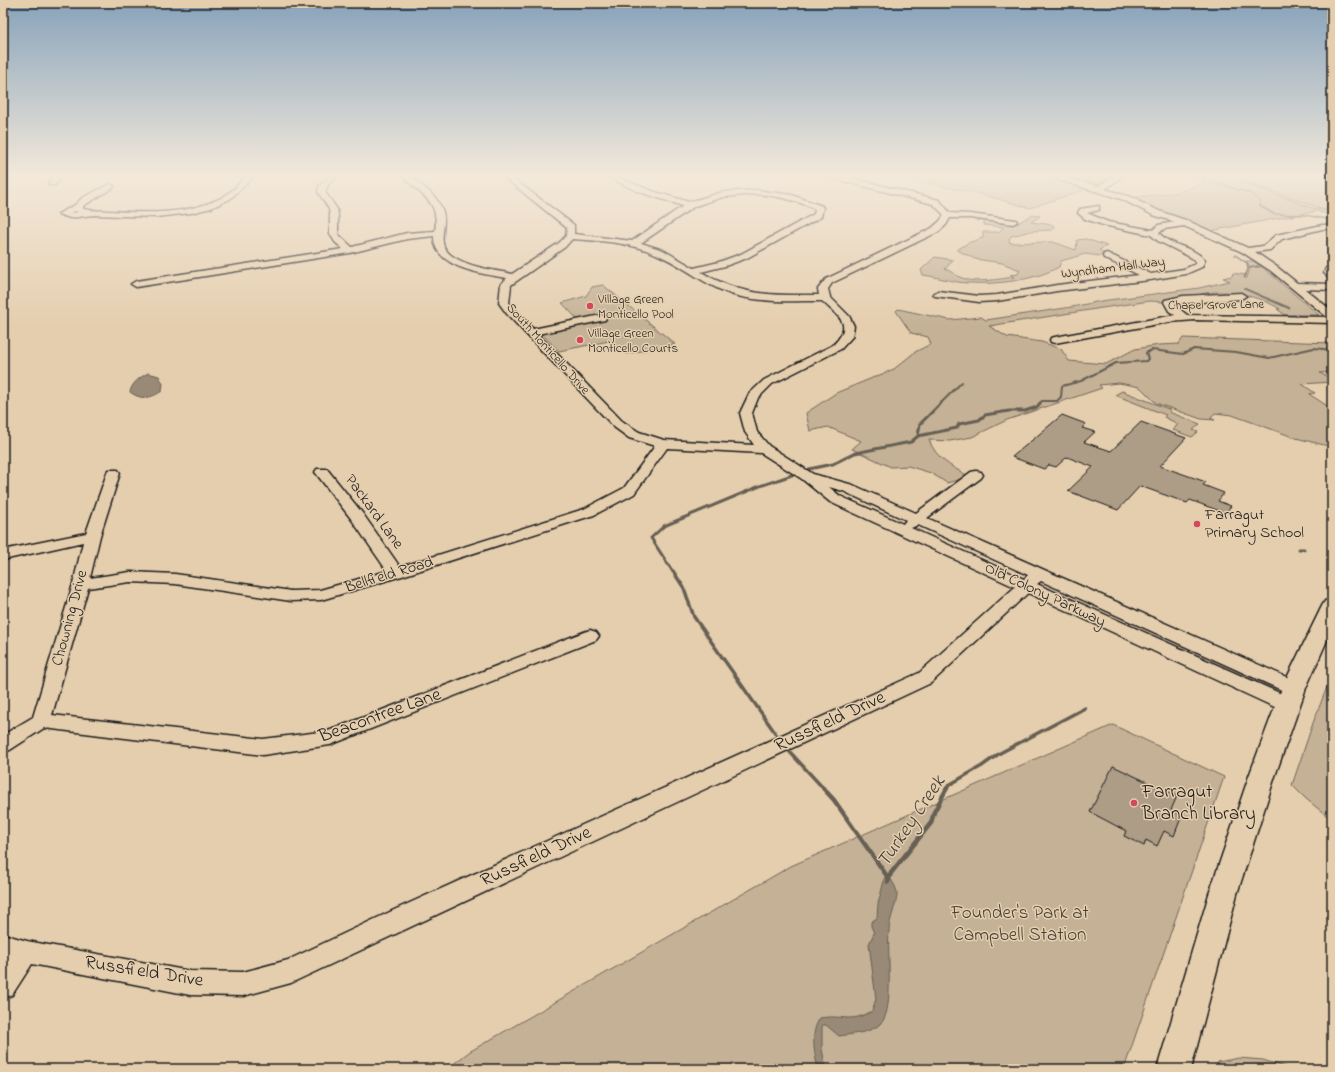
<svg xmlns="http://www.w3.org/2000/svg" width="1335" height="1072" font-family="'Indie Flower',sans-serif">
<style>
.green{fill:#c4b196;stroke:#706659}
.water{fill:#988a76;stroke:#665e52}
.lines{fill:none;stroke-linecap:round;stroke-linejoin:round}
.stream-far4{stroke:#665e52;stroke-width:1.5}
.stream-far3{stroke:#665e52;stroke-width:2}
.stream-far2{stroke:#665e52;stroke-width:3}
.stream-far1{stroke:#665e52;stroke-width:3.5}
.stream{stroke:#665e52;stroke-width:4.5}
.building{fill:#ad9c86;stroke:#1c1c1c}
.minor-casing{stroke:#1c1c1c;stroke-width:3}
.major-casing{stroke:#1c1c1c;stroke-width:3}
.minor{fill:#e5ceae;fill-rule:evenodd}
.major{fill:#e5ceae;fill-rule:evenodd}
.poi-dot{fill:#d1495b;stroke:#e5ceae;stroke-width:1.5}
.labels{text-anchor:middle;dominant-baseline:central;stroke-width:3;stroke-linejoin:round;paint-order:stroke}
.far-street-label{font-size:13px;fill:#1c1c1c;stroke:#e5ceae}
.far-poi-label{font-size:13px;fill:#1c1c1c;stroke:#e5ceae;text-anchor:start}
.street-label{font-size:16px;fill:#1c1c1c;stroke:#e5ceae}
.poi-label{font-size:16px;fill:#1c1c1c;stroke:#e5ceae;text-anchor:start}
.near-street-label{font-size:19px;fill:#1c1c1c;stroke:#e5ceae}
.near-poi-label{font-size:19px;fill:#1c1c1c;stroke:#e5ceae;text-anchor:start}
.near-park-label{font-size:19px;fill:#46413a;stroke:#e5ceae}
.near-water-label{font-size:20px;font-style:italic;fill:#47423c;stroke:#e5ceae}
</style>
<rect width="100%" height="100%" fill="#e5ceae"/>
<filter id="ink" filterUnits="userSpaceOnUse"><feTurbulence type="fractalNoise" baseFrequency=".025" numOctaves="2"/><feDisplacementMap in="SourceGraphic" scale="8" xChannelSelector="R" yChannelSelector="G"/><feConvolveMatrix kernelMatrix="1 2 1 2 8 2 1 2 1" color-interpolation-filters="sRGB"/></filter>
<g filter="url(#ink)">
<g class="green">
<polygon points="909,176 1042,176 1087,189 1030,208 976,193 915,181"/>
<path d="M1073 176H1112C1095 187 1091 181 1073 176Z"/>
<polygon points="1186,176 1332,176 1332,209 1326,210 1238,180 1246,184 1312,208 1332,212 1332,216 1317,211 1210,231 1130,198 1179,192 1206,182"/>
<path d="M1032 215 1040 216 1031 222 1053 225 1055 228 1052 230 1031 231 1011 236 1009 239 1010 243 1053 242 1076 250 1077 240 1086 239 1107 246 1099 250 1104 254 1100 256 1085 254 1061 261 1059 267C1036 280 996 285 969 283 955 283 938 277 923 275L921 270 935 257 953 260 945 269C952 271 955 276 962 278 975 284 999 279 1014 277L1010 275 1018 274 1020 270 1002 263 975 259 957 250 968 243 983 238V232H999L1004 227 984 225V219L1016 224Z"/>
<path d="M1246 261H1253L1262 267 1319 315H1285L1277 309H1280C1260 296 1224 288 1201 294L1204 297 1171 299 1163 302 1150 301 1102 308 989 326 1007 337 1042 342 1061 349 1069 361 1106 364 1135 349 1159 345 1179 344 1183 338 1332 343V372L1320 373 1329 378H1332V382L1302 384 1315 393 1309 394 1332 409V447L1296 438 1232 415 1215 413 1210 418 1215 420 1201 419 1156 403 1140 387 1119 383 1099 385 1102 388 1007 420 972 437 950 441 929 440C936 458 951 467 967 475L961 479 947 483 931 473 908 466 891 467 852 449 861 441 828 427 810 431 806 413 836 393 894 369 915 352 931 344 928 337 911 333 896 311 898 309 950 320 981 317 986 320 1072 307 1101 301 1199 288 1230 281 1223 278 1232 276 1233 273 1245 275 1244 278H1247L1250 268 1261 267 1257 266 1250 268Z"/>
<polygon points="603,285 675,344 626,354 609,341 559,351 541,333 583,325 562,303 586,296 592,287"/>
<polygon points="1122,391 1171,410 1169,412 1200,424 1193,430 1198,432 1192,437 1173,430 1178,424 1164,417 1166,415 1115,395"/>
<polygon points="1332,674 1332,820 1305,798 1292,785 1313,723"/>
<polygon points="1113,725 1224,777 1124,1069 447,1069 469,1052 791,866"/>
<polygon points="1239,1058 1263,1060 1292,1069 1216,1069 1218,1062"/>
</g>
<g class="water">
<path d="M148 373 159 376 163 384 162 391C150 399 141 400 130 392 132 383 139 378 148 373Z"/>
<path d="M888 876C892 881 897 887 897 895 896 907 889 919 889 931 887 951 894 1008 882 1022 873 1033 852 1034 839 1036L826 1025H823L822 1026V1049L826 1069H818C814 1052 810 1032 820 1018 843 1014 850 1024 872 1011L876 999 869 944 874 933 871 926V922L877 918 878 904 885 877Z"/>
</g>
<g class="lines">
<g class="stream-far4">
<polyline points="1192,176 1252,194 1260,201 1260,206 1274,214 1305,215 1332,220"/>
<polyline points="1235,255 1247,263 1248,269 1246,275"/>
<polyline points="1249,268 1258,266"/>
</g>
<g class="stream-far3">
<polyline points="1245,277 1246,274"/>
<polyline points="1245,289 1289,308"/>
<polyline points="940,404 962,382"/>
<polyline points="1039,404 1042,401 1057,401 1061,397 1062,386 1081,381 1116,363 1146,361 1148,359 1146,353 1152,350 1183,354 1194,349 1236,352 1269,358 1314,348 1332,350"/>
</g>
<g class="stream-far2">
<polyline points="918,436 957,428 959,424 979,420 985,415 1009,411 1025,411 1037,407 1040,403"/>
<polyline points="809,469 833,464 855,453 911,442 918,436 920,424 941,403"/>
<polyline points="1299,549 1304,549"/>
<polyline points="673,572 651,538 664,526 760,486 792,475"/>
</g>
<g class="stream-far1">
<polyline points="673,571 684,588 694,617 776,734"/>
<polyline points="789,751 824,789"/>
<polyline points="947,789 949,785 982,766 1000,753 1085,708"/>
</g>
<g class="stream">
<polyline points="823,788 834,800 889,879"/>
<polyline points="888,882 891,873 931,823 934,812 947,788"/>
</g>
</g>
<g class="building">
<polygon points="1062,415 1086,424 1082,428 1095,432 1084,442 1111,451 1141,422 1186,438 1160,466 1206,482 1203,485 1224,493 1218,501 1231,506 1225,513 1190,500 1187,503 1140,486 1118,510 1068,491 1093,467 1067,457 1056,467 1049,465 1044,469 1012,457"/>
<polygon points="1113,766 1177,796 1171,810 1182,815 1174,836 1164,831 1157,846 1146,840 1144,846 1124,836 1126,831 1090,812"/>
</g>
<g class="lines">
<defs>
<g id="minor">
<polygon points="4,176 12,176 3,183"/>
<polygon points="54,176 62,176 55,185 49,185 48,183"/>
<path d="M246 176H254L230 199 211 208 191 213 156 217 93 215 70 218 58 214 75 205 82 198 110 184 114 186 113 188 83 206V209C91 211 101 210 110 211 147 213 187 215 221 198 231 193 239 184 246 176ZM75 211 78 212 70 213Z"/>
<path d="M330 176H338L329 183 325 192 337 209 338 216V234L352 247 407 233 435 231C440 199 420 196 403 176H411C422 187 436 194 442 209 447 221 441 231 443 243 447 265 494 270 512 274L559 243 566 236 567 228 503 176H510L574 225V234L632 241 683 206 637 191 606 176H614L652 191 689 202 723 192 756 190 792 195 822 206 823 208 821 217 747 258 725 266 701 272C744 297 771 295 819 295L818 289 826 279 932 228 940 221 944 215 933 204 832 178V176H843L939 200 950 213 970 214 1016 220 1017 222 1013 224 970 218H950L946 225 938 232 832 283 828 289 830 297 849 316 854 326 852 337 841 349 772 384 758 398 752 413 757 432 769 446 813 474 853 485 916 513 971 472 976 471 981 472 983 475 981 478 927 518 1300 683 1303 688 1300 693 1294 695 1288 693 1041 581 1037 584 1295 700 1297 705 1295 710 1288 712 1281 710 1028 593 931 683 291 983 243 996 190 995 32 964 12 995 3 998V965L8 958 3 956V934L27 941 190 971 243 972 288 960 394 910 919 673 1015 587 830 502 802 479 761 453 667 448 634 494 594 515 402 576 321 600 291 601 175 584 130 582 88 588 52 715 263 739 328 731 584 632 590 630 596 632 599 636 596 640 330 745 263 755 44 728 10 750 3 752V735L33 717 73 584 83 542 3 560V550L86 533 108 470H118L120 473 100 536 90 578 130 572 175 574 291 591 320 590 387 571 352 520 315 472 317 469H327L363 514 400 567 584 509 624 488 655 446 629 438 614 427 507 314 499 303 501 284 507 278C483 274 433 268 434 236L407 239 350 253 136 287 131 284 136 281 343 249 335 242 330 234V216L329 209 318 192 319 186ZM756 194C777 196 796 200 815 209L814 214 741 254 719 262 694 268 663 250 641 243 695 206 723 197ZM572 239C600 241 630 242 656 254 683 265 705 286 734 295 762 303 793 301 822 301 839 317 854 324 833 345L764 380 749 394 740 413 745 432 754 445 664 440 639 432 622 421 538 334 605 320 606 318 605 316 601 315 533 329 509 303 511 285 565 247ZM829 487 843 491 906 520 903 524 840 496ZM918 525 1028 575 1024 579 911 528Z"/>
<path d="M1046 176H1058L1098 186 1115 176H1123L1105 189 1137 199 1138 201 1159 211 1188 221 1248 248 1263 246 1276 235 1322 225H1332V229H1322L1282 239 1270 250 1255 252 1277 267 1297 283 1332 284V290L1305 289 1332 311V323L1195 320 1169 322 1055 343 1051 342 1050 340 1051 338 1055 337 1175 315 1169 311 1164 302 1165 300 1183 296 1241 293 1246 296 1241 299 1175 304 1177 307 1187 315 1327 317 1271 271 1242 252 1184 226 1164 229 1159 233C1171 247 1193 246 1205 260L1202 267 1186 274 1150 280 1057 291 997 301 979 302 935 296 933 294 938 291 979 296 997 295 1057 285 1139 275 1104 258 1103 256 1104 254 1107 253 1151 274 1184 269 1195 264V261L1192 258 1158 241 1151 235 1103 225 1085 219 1078 213 1080 209 1099 206V210L1087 213 1108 222 1153 230 1158 225 1175 222 1153 215 1121 199Z"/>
<polygon points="1332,266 1332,279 1329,278 1324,273 1326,268"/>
</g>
<polygon id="major" points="1332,599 1332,629 1306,688 1275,776 1237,894 1191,1069 1157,1069 1209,894 1249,776 1282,688 1322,606 1325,601"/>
</defs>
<use href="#minor" class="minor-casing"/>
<use href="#major" class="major-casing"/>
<use href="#minor" class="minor"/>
<use href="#major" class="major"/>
</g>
</g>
<linearGradient id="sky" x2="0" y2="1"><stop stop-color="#88a3ba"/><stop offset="0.54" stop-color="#f3e9db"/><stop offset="1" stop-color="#f3e9db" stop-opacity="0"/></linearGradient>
<rect width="1335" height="326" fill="url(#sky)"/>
<g class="poi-dot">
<circle cx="590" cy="306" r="4"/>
<circle cx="580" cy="340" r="4"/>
<circle cx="1197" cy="524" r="4"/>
<circle cx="1134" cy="803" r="4"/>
</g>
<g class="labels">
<g class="far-street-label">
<text transform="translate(1113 268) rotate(-7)">Wyndham Hall Way</text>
<text transform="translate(1216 305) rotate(-1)">Chapel Grove Lane</text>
<text transform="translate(548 349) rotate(48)">South Monticello Drive</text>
</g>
<g class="far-poi-label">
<text x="598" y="299">Village Green<tspan x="598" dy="15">Monticello Pool</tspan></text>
<text x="588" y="333">Village Green<tspan x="588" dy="15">Monticello Courts</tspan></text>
</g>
<g class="street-label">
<text transform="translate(374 512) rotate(54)">Packard Lane</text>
<text transform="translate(389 575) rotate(-17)">Bellfield Road</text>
<text transform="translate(1045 595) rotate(25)">Old Colony Parkway</text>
<text transform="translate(70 618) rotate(-75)">Chowning Drive</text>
</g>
<g class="poi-label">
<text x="1205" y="515">Farragut<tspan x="1205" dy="18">Primary School</tspan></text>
</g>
<g class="near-street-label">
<text transform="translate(380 716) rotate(-20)">Beacontree Lane</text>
<text transform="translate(830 722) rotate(-25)">Russfield Drive</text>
<text transform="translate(536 857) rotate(-25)">Russfield Drive</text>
<text transform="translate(144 972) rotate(9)">Russfield Drive</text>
</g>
<g class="near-poi-label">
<text x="1142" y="792">Farragut<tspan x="1142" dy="22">Branch Library</tspan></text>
</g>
<g class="near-park-label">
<text x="1020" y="913">Founder's Park at<tspan x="1020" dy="22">Campbell Station</tspan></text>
</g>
<g class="near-water-label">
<text transform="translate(912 822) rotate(-56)">Turkey Creek</text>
</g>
</g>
<rect width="1335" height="1072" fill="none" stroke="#e5ceae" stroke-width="16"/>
<rect x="8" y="8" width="1319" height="1056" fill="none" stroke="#1c1c1c" stroke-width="1.5" filter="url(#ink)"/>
</svg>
